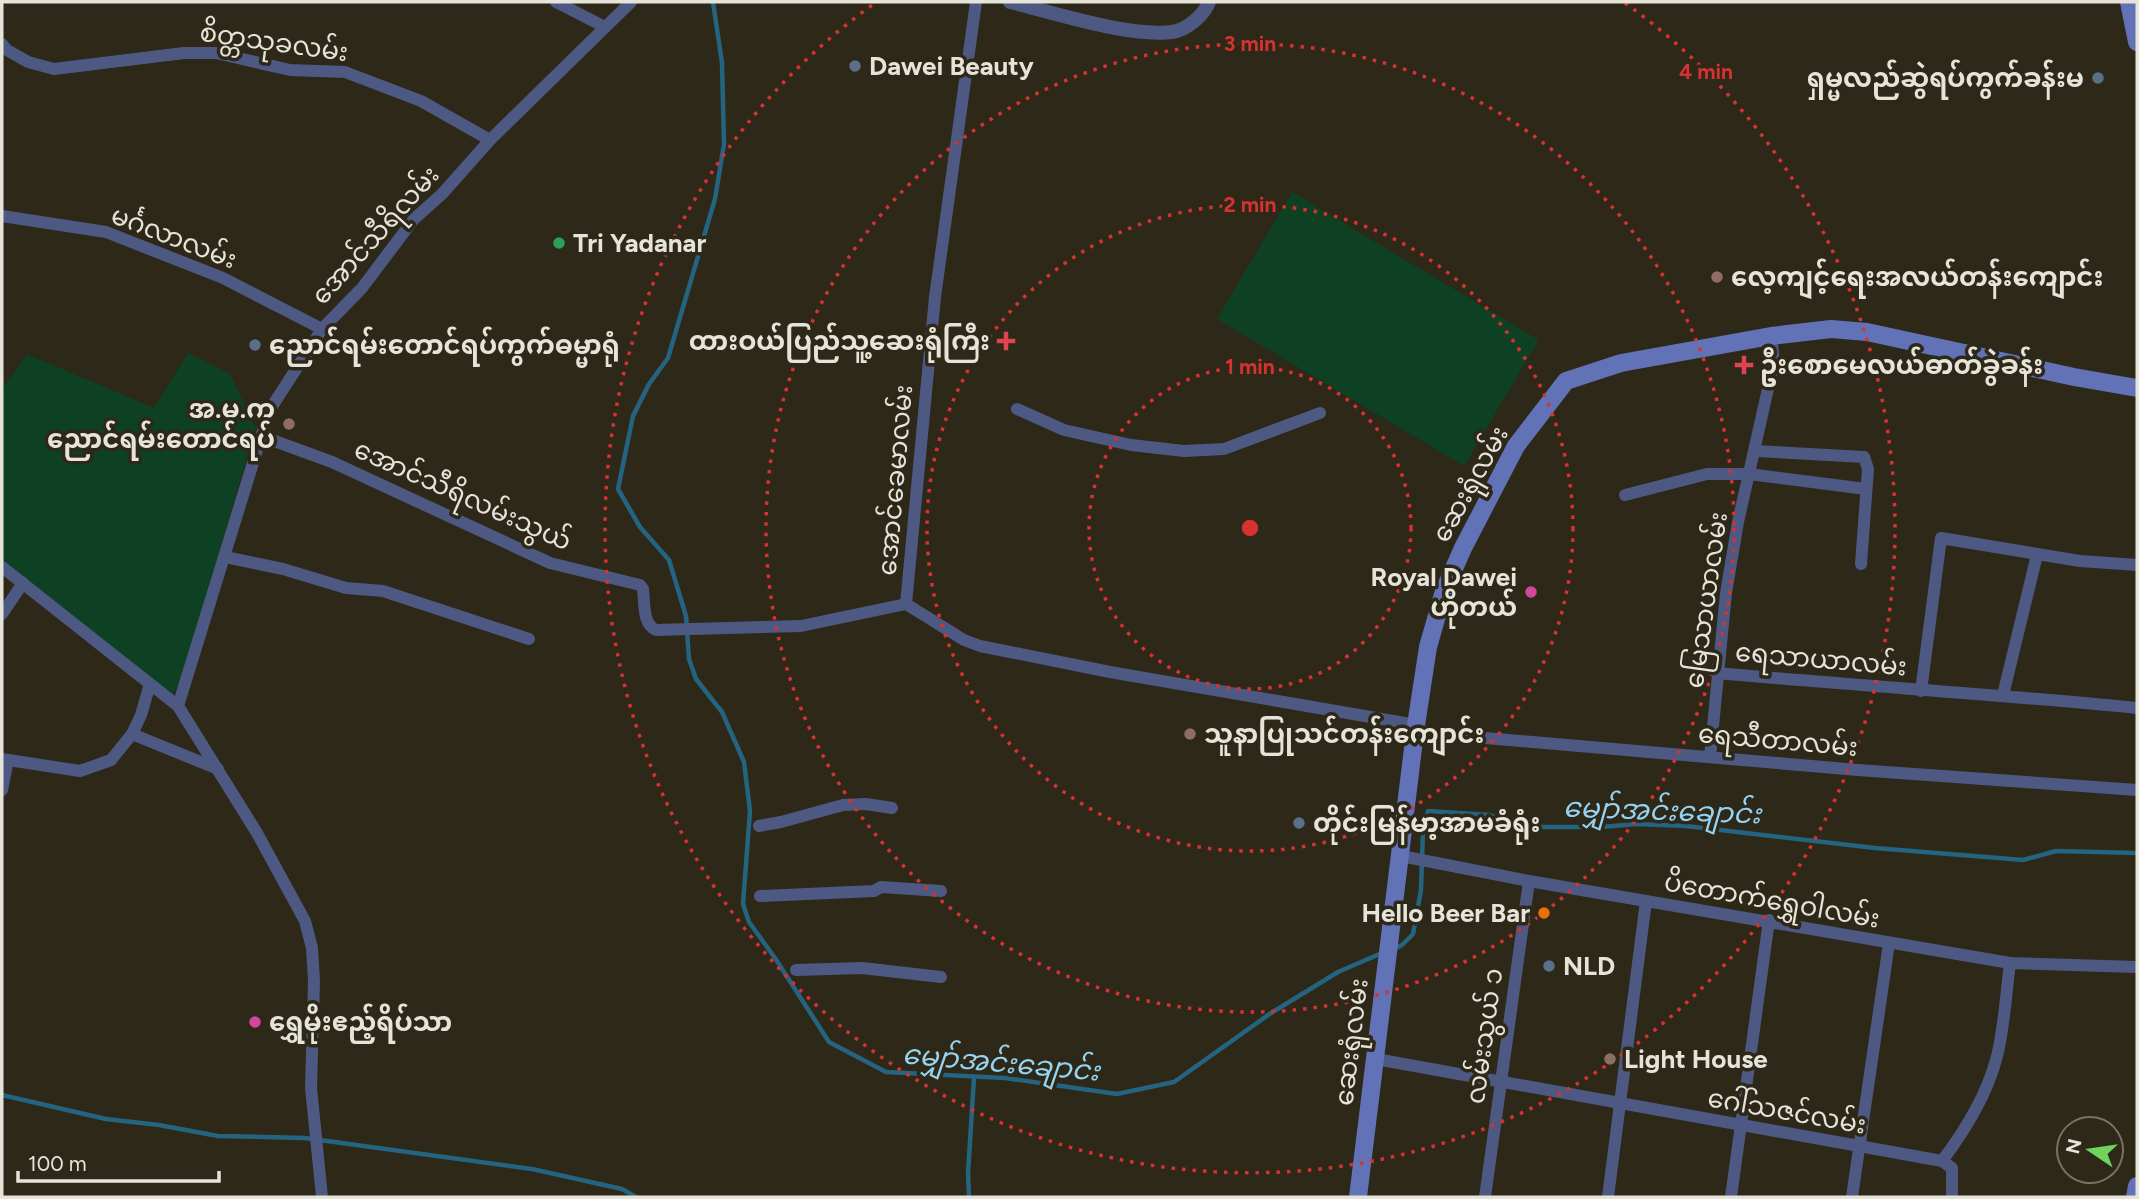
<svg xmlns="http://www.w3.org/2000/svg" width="2139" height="1199" font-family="Figtree,'Noto Sans Myanmar',sans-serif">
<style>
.green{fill:#0e4023}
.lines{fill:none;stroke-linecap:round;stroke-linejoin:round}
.stream{stroke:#246480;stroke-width:4.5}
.minor{stroke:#4d5983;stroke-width:12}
.tertiary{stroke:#4d5983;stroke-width:14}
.secondary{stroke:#6172b6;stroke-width:18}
.ring{fill:none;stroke:#d73131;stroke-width:3.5;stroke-dasharray:3.5 7}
.service-dot{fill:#5c6f8a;stroke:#2d2818;stroke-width:2.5}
.leisure-dot{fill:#2e9e5b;stroke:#2d2818;stroke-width:2.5}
.education-dot{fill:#8d6e63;stroke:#2d2818;stroke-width:2.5}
.health-dot{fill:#e0444e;stroke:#2d2818;stroke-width:2.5}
.hotel-dot{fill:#d1479c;stroke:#2d2818;stroke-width:2.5}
.food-dot{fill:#e8710a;stroke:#2d2818;stroke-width:2.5}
.labels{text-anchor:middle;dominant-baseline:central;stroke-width:7;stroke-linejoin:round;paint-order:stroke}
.street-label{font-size:26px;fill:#e6e3d9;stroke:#2d2818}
.poi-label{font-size:26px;font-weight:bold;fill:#e6e3d9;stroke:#2d2818;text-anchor:start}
.water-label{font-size:28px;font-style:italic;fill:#96d3f2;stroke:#2d2818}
.centre{fill:#d73131;stroke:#2d2818;stroke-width:3.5}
.ring-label{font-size:21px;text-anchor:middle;font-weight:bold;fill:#d73131;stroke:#2d2818;stroke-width:7;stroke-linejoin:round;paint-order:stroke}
</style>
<rect width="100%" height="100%" fill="#2d2818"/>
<g class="green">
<polygon points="1292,192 1539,340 1464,466 1217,319"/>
<polygon points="188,353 230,374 256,428 181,679 173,695 2,562 2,389 27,354 154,408"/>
</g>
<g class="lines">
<g class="stream">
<polyline points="713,2 722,63 724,144 715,199 668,358 649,384 633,416 618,489 640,527 669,560 686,616 689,659 696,679 722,712 744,762 750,811 743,904 749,922 775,958 829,1042 886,1072 1005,1078 1117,1094 1174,1082 1271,1013 1338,972 1382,953"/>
<polyline points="1394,949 1402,945 1413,934 1421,890 1423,830 1428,811 1490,815 1504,821 1528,827 1601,827 1637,824 1686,826 1875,848 2023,860 2056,851 2137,853"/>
<polyline points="2,1095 106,1119 159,1125 218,1136 305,1138 532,1169 622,1189 636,1197"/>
<polyline points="969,1197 968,1173 974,1078"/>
</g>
<g class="minor">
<polyline points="556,2 605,27"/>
<polyline points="976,2 935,297 906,604 964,640 980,646 1110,672 1405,723 1415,732 1858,770 2137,790"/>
<polyline points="2,44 7,50 28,62 54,69 184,53 216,53 290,70 345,72 421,101 490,140"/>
<polyline points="2,216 106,232 223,278 322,329"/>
<polyline points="1017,409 1064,430 1131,445 1184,451 1224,449 1320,413"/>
<path d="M261 436 332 462 550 563 640 585 643 589C645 602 642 624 656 630L801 626 906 604"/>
<polyline points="1756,451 1864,457 1868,469 1861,564"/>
<polyline points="1625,495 1707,474 1749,474 1866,489"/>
<polyline points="225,557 283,569 346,588 383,591 529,639"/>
<polyline points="2,567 178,706 257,833 305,921 312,948 314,981 311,1088 322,1197"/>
<polyline points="2,614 23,583"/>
<path d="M1717 673C1857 686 1997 694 2137 708"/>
<polyline points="1921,691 1941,538 2080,561 2137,565"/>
<polyline points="2003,695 2037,555"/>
<polyline points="178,706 269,411 322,329 362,288 414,219 442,194 490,140 631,2"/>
<polyline points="132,734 141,715 150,684"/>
<polyline points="1710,757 1726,593 1738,522 1774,362 1771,336"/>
<polyline points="2,759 80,771 111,760 132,734 218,769"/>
<polyline points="2,790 8,760"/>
<polyline points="759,826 781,822 843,805 866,804 892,808"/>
<polyline points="1401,856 1529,881 2010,963 2137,967"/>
<polyline points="760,896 874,891 881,887 941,891"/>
<polyline points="796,970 862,968 941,977"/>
<polyline points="1376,1059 1942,1161 1952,1168 1952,1197"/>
<path d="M1942 1161C1964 1132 1986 1096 1996 1060 2004 1032 2006 993 2010 963"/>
<polyline points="1485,1197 1529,881"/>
<polyline points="1608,1197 1646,901"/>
<polyline points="1731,1197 1769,920"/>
<polyline points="1852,1197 1889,943"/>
</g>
<path class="tertiary" d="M1010 2C1054 13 1128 37 1172 32 1187 30 1204 15 1209 2"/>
<g class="secondary">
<polyline points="2129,2 2137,42"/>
<polyline points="1358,1197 1415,732 1428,647 1444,591 1463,548 1516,446 1566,381 1621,363 1771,336 1831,329 1867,332 2074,377 2137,388"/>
<polyline points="2135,1197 2137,1186"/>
</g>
</g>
<g class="ring">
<circle cx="1250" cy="528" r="161"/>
<circle cx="1250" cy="528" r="323"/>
<circle cx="1250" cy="528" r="484"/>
<path d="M1625 3A645 645 0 1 1 875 3"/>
</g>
<g class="service-dot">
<circle cx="855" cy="66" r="7"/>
<circle cx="2098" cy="78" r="7"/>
<circle cx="255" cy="345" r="7"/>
<circle cx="1299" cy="823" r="7"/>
<circle cx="1549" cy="966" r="7"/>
</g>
<circle class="leisure-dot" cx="559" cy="243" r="7"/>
<g class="education-dot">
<circle cx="1717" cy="277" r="7"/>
<circle cx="289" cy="424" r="7"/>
<circle cx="1190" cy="734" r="7"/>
<circle cx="1610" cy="1059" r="7"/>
</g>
<g class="health-dot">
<path d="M1002.5 330.5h7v7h7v7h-7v7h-7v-7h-7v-7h7z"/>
<path d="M1740.5 354.5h7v7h7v7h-7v7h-7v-7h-7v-7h7z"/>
</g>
<g class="hotel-dot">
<circle cx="1531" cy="592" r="7"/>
<circle cx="255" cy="1022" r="7"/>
</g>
<circle class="food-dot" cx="1544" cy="913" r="7"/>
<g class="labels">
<g class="street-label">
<text transform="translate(274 42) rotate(8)">စိတ္တသုခလမ်း</text>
<text transform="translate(375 235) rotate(-48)">အောင်သီရိလမ်း</text>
<text transform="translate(174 237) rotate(21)">မင်္ဂလာလမ်း</text>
<text transform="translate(895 480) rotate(-85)">အောင်ခေမာလမ်း</text>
<text transform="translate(1470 484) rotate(-61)">ဆေးရုံလမ်း</text>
<text transform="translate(463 495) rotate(24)">အောင်သီရိလမ်းသွယ်</text>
<text transform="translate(1706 600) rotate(-82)">မြေသာယာလမ်း</text>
<text transform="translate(1821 659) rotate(5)">ရေသာယာလမ်း</text>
<text transform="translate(1778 740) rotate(5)">ရေသီတာလမ်း</text>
<text transform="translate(1772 900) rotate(10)">ပိတောက်ရွှေဝါလမ်း</text>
<text transform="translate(1484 1036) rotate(-82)">လမ်းသွယ် ၁</text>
<text transform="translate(1351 1042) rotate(-83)">ဆေးရုံလမ်း</text>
<text transform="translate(1787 1111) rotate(10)">ဂေါ်သဇင်လမ်း</text>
</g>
<g class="poi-label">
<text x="869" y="66">Dawei Beauty</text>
<text x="2084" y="78" text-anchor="end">ရှမ္မလည်ဆွဲရပ်ကွက်ခန်းမ</text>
<text x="573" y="243">Tri Yadanar</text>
<text x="1731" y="277">လေ့ကျင့်ရေးအလယ်တန်းကျောင်း</text>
<text x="990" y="341" text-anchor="end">ထားဝယ်ပြည်သူ့ဆေးရုံကြီး</text>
<text x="269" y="345">ညောင်ရမ်းတောင်ရပ်ကွက်ဓမ္မာရုံ</text>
<text x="1760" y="365">ဦးစောမေလယ်ဓာတ်ခွဲခန်း</text>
<text x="275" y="409" text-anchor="end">အ.မ.က<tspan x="275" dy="30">ညောင်ရမ်းတောင်ရပ်</tspan></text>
<text x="1517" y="577" text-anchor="end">Royal Dawei<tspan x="1517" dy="30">ဟိုတယ်</tspan></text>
<text x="1204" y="734">သူနာပြုသင်တန်းကျောင်း</text>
<text x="1313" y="823">တိုင်းမြန်မာ့အာမခံရုံး</text>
<text x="1530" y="913" text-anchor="end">Hello Beer Bar</text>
<text x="1563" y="966">NLD</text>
<text x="269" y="1022">ရွှေမိုးဧည့်ရိပ်သာ</text>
<text x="1624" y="1059">Light House</text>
</g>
<g class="water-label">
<text transform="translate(1662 810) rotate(2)">မျှော်အင်းချောင်း</text>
<text transform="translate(1001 1062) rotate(5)">မျှော်အင်းချောင်း</text>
</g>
</g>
<circle cx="1250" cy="528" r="10" class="centre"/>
<g class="ring-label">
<text x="1250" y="51">3 min</text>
<text x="1706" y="79">4 min</text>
<text x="1250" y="212">2 min</text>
<text x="1250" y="374">1 min</text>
</g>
<rect width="2139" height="1199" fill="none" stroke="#e6e3d9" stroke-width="7"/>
<g transform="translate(2090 1150) rotate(283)"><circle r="33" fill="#2d2818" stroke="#777365" stroke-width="2"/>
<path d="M0-5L12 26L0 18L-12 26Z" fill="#71d25e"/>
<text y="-10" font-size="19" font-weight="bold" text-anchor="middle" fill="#e6e3d9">N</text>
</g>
<path d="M18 1171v10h201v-10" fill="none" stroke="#e6e3d9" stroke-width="3.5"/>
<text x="28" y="1171" font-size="21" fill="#e6e3d9" stroke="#2d2818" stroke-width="5" paint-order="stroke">100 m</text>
</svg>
